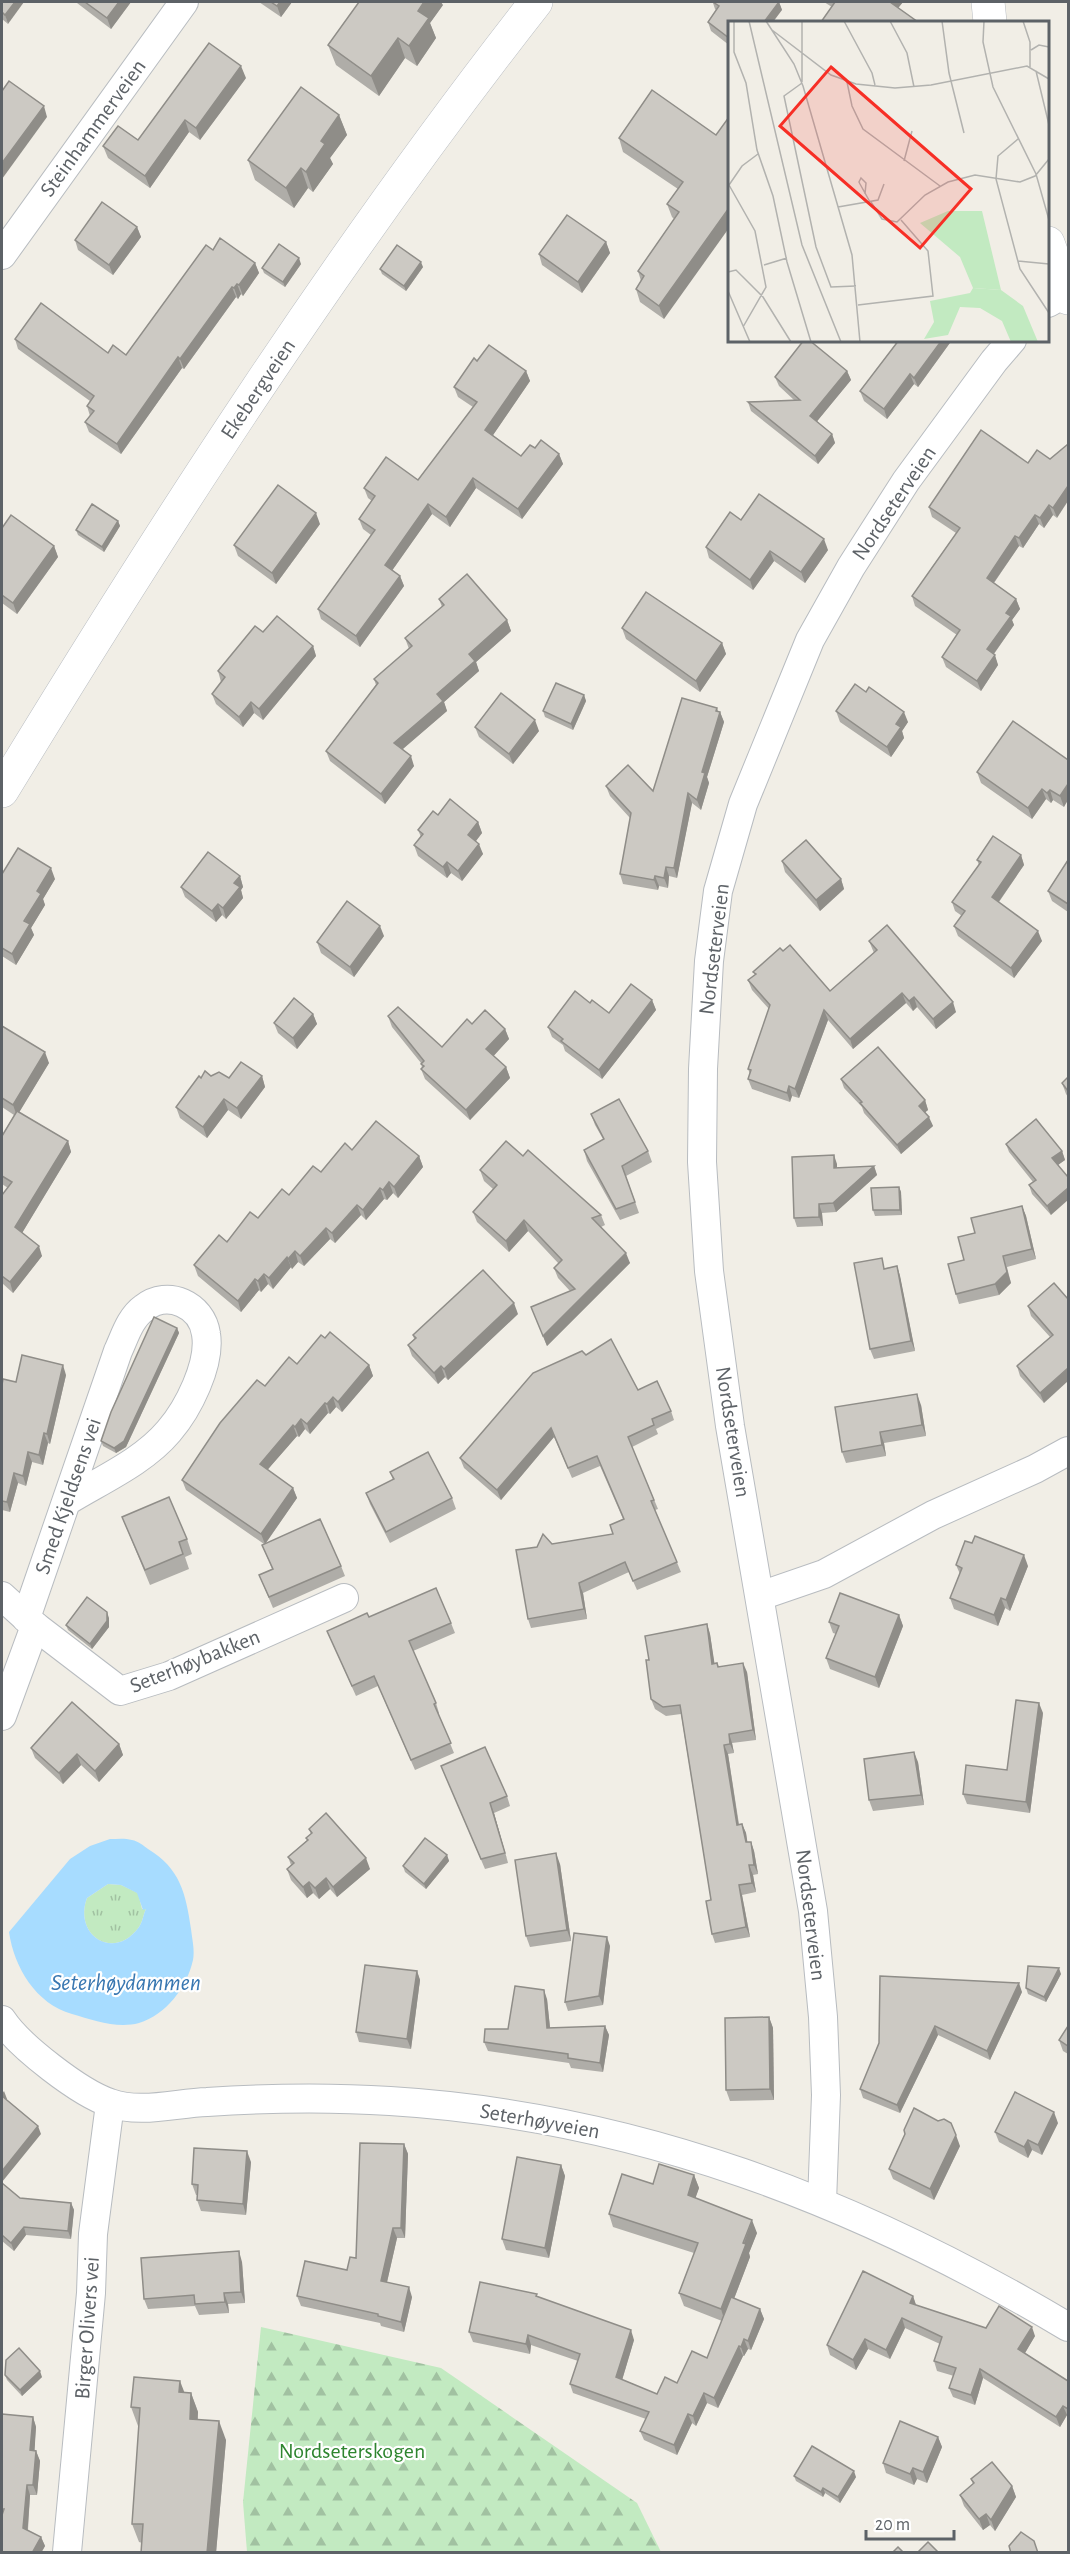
<svg xmlns="http://www.w3.org/2000/svg" width="1070" height="2554" font-family="'Alegreya Sans',sans-serif">
<style>
.grass{fill:url(#grass-tufts)}
.forest{fill:url(#forest-firs)}
.water{fill:#a7dcff;fill-rule:evenodd}
.lines{fill:none;stroke-linecap:round;stroke-linejoin:round}
.street-casing{stroke:#b8bcc0;stroke-width:30}
.secondary-casing{stroke:#b9bdc2;stroke-width:34}
.street{stroke:#fff;stroke-width:28}
.secondary{stroke:#fff;stroke-width:33}
.wall{fill:#afada8}
.shaded-wall{fill:#8f8d88}
.building{fill:#ccc9c3;stroke:#8f8d88;stroke-width:1.5}
.labels{text-anchor:middle;dominant-baseline:central;stroke-width:4.5;stroke-linejoin:round;paint-order:stroke}
.street-label{font-size:22px;fill:#5d6267;stroke:#fff}
.park-label{font-size:22px;fill:#2e852f;stroke:#fff}
.water-label{font-size:24px;font-style:italic;fill:#3877b1;stroke:#fff}
.inset-road{fill:none;stroke:#b2b2af;stroke-width:1.5}
.view{fill:#f72f26;fill-opacity:0.15;stroke:#f72f26;stroke-width:3}
.inset-edge{fill:none;stroke:#5d6267;stroke-width:3}
</style>
<defs>
<pattern id="grass-tufts" width="24" height="20" patternUnits="userSpaceOnUse" patternTransform="scale(1.5)"><rect width="24" height="20" fill="#c2eac1"/><path d="M3 7l-1-3M5 7V3M7 7l1-3M15 17l-1-3M17 17v-4M19 17l1-3" fill="none" stroke="#a1c1a1"/></pattern>
<pattern id="forest-firs" width="22" height="20" patternUnits="userSpaceOnUse" patternTransform="scale(1.5)"><rect width="22" height="20" fill="#c2eac1"/><path d="M5 1l3.5 6h-7zM16 11l3.5 6h-7z" fill="#a1c1a1"/></pattern>
</defs>
<rect width="100%" height="100%" fill="#f1eee6"/>
<path class="grass" d="M108 1884 121 1885 138 1893 142 1909H146C143 1915 143 1921 139 1927 114 1962 73 1935 87 1898Z"/>
<polygon class="forest" points="261,2327 441,2368 637,2503 661,2552 247,2552 243,2502"/>
<path class="water" d="M110 1839C117 1839 125 1838 132 1840 138 1841 144 1846 148 1849 180 1868 186 1894 191 1929 192 1938 195 1951 193 1960 187 1987 166 2015 139 2023 117 2029 93 2020 72 2014 36 2004 14 1967 9 1932L70 1859 90 1846ZM108 1884 121 1885 137 1893 143 1910 146 1909C143 1915 143 1921 139 1927 114 1962 73 1935 87 1898Z"/>
<g class="lines">
<defs>
<g id="street">
<polyline points="2,255 184,2"/>
<polyline points="1048,303 1066,293"/>
<polyline points="2,1596 35,1626 120,1691 169,1676 344,1598"/>
<polyline points="760,1596 824,1574 933,1515 1035,1469 1068,1451"/>
<path d="M26 1618 118 1351C125 1336 130 1318 144 1308 168 1289 202 1305 206 1334 211 1364 188 1409 169 1431 143 1462 101 1480 67 1501"/>
<polyline points="2,1716 35,1626"/>
<path d="M2 2020C19 2046 80 2093 110 2103 140 2114 176 2103 207 2102 267 2098 329 2097 390 2101 636 2116 858 2202 1068 2327"/>
<polyline points="822,2202 826,2095 823,2017 813,1911 730,1426 709,1271 702,1162 703,1069 709,961 718,891 743,804 810,640 851,567 906,481 994,361 1012,340"/>
<polyline points="67,2552 91,2293 93,2234 110,2104"/>
</g>
<g id="secondary">
<polyline points="988,2 990,22"/>
<polyline points="1048,243 1068,298"/>
<path d="M2 791C167 520 340 252 536 2"/>
</g>
</defs>
<use href="#street" class="street-casing"/>
<use href="#secondary" class="secondary-casing"/>
<use href="#street" class="street"/>
<use href="#secondary" class="secondary"/>
</g>
<g class="wall">
<polygon points="2,2 8,24 2,19"/>
<polygon points="76,2 131,2 111,29 77,3"/>
<polygon points="259,2 292,2 281,17"/>
<polygon points="710,2 779,2 782,10 729,22 729,45 711,31 708,22 716,10 715,9 713,3"/>
<polygon points="824,2 903,2 898,8 832,7"/>
<polygon points="443,5 430,23 436,38 417,66 405,58 379,96 336,65 328,45"/>
<polygon points="246,78 200,140 189,132 150,188 108,158 103,146 138,140"/>
<polygon points="339,115 347,135 330,158 333,164 313,192 308,188 294,208 255,180 248,160"/>
<polygon points="716,135 664,319 640,302 636,289 641,281 638,271 674,219 672,217 667,204 678,189 623,152 619,138"/>
<polygon points="137,227 141,237 113,275 78,250 75,240"/>
<polygon points="606,242 610,253 582,293 542,265 539,254"/>
<polygon points="213,250 255,263 259,273 243,296 241,294 238,299 236,297 184,369 182,368 121,454 89,432 85,422 90,416 87,406 90,401 18,349 15,339 126,355"/>
<polygon points="301,264 285,287 264,273 262,268"/>
<polygon points="423,267 406,291 382,274 380,269"/>
<polygon points="891,340 952,340 918,387 914,384 887,419 864,401 860,391 896,344"/>
<polygon points="477,361 526,371 530,381 493,435 521,456 535,448 559,454 563,464 522,519 476,488 450,527 432,514 392,570 400,576 404,586 360,647 321,619 318,609 371,535 363,529 359,519 372,501 368,498 364,488 418,480 473,407 458,397 454,387"/>
<polygon points="847,371 851,380 817,421 832,434 835,443 818,464 751,411 748,402 794,400 779,386 775,377"/>
<polygon points="1037,450 1057,518 1053,515 1044,528 1039,524 1023,548 1019,546 994,583 1016,599 1020,609 1012,620 1014,625 994,654 998,665 981,691 946,667 942,657 957,635 915,606 912,596 956,533 932,517 929,507 1028,463"/>
<polygon points="741,520 828,550 805,583 774,561 753,590 709,558 706,547"/>
<polygon points="118,521 120,526 104,552 78,535 76,530"/>
<polygon points="320,524 276,584 238,556 234,545"/>
<polygon points="2,528 54,546 58,557 17,614 2,603"/>
<polygon points="439,599 507,620 511,631 476,662 479,671 444,702 447,711 403,749 414,766 385,804 330,761 326,751 376,685 374,679 409,649 405,638 442,607"/>
<polygon points="622,628 722,643 726,654 700,692 626,639"/>
<polygon points="263,632 313,646 316,656 263,720 254,713 243,727 216,704 212,694 221,682 218,671"/>
<polygon points="584,695 586,701 573,730 545,717 543,711"/>
<polygon points="718,711 720,712 724,722 707,777 709,783 701,810 692,803 677,878 669,876 668,888 659,886 658,890 623,884 620,874 630,818 610,796 606,786 653,791"/>
<polygon points="836,711 908,722 902,731 904,738 891,757 840,722"/>
<polygon points="475,727 539,731 513,764 479,737"/>
<polygon points="1068,760 1064,807 1053,800 1051,803 1046,799 1032,819 981,783 977,772"/>
<polygon points="438,815 478,822 482,833 476,841 483,854 462,881 451,873 447,878 418,856 414,845 421,837 418,830"/>
<polygon points="1021,855 1024,865 999,902 1042,941 1014,978 958,936 954,926 962,916 955,911 952,902 979,865 977,860"/>
<polygon points="1068,860 1068,912 1052,901 1048,891"/>
<polygon points="782,861 841,879 844,889 820,911 785,872"/>
<polygon points="2,874 55,879 43,899 45,905 31,928 34,935 16,965 2,956"/>
<polygon points="240,876 243,887 241,890 243,898 226,919 222,915 216,922 185,897 181,887"/>
<polygon points="384,936 354,977 321,953 317,942"/>
<polygon points="869,941 956,1012 936,1029 917,1007 913,1011 906,1003 853,1049 828,1020 799,1098 792,1096 790,1102 752,1089 748,1079 750,1074 748,1069 769,1009 752,990 748,980 755,975 753,972 783,951 830,991 874,953"/>
<polygon points="652,1000 656,1010 602,1079 565,1051 563,1045 552,1037 548,1027 590,1003 609,1013"/>
<polygon points="313,1014 317,1024 297,1049 278,1033 274,1023"/>
<polygon points="388,1016 442,1047 472,1024 505,1029 509,1039 493,1056 506,1067 510,1078 470,1120 425,1079 421,1069 422,1068 421,1063 392,1027"/>
<polygon points="2,1026 49,1063 19,1112 68,1141 71,1152 22,1233 42,1256 13,1293 2,1283 2,1195 8,1188 2,1184 2,1136 14,1115 2,1107"/>
<polygon points="211,1076 229,1078 262,1076 265,1087 241,1119 228,1110 207,1138 180,1118 176,1107 201,1078"/>
<polygon points="1068,1077 1068,1097 1066,1094 1062,1083"/>
<polygon points="841,1079 925,1100 928,1110 925,1112 933,1126 901,1154 864,1113 862,1107 844,1088"/>
<polygon points="591,1114 648,1151 652,1162 626,1176 639,1213 620,1220 587,1161 584,1150 603,1139 595,1125"/>
<polygon points="1006,1144 1062,1151 1065,1160 1058,1165 1051,1215 1032,1194 1029,1185 1033,1182 1009,1152"/>
<polygon points="352,1150 419,1156 423,1167 398,1198 393,1193 387,1200 384,1199 366,1220 361,1215 335,1243 330,1239 304,1266 298,1262 292,1269 291,1267 273,1289 268,1284 261,1292 259,1290 241,1312 198,1276 194,1265 289,1195"/>
<polygon points="523,1156 601,1215 605,1225 601,1227 630,1263 547,1346 531,1307 570,1291 558,1278 554,1268 559,1264 528,1231 509,1252 477,1222 473,1212 493,1189 484,1181 480,1170"/>
<polygon points="837,1164 837,1168 874,1166 877,1175 836,1212 822,1213 823,1226 797,1227 794,1218"/>
<polygon points="899,1187 901,1192 902,1215 875,1216 873,1210"/>
<polygon points="1022,1206 1026,1216 1036,1259 1007,1267 1011,1283 999,1295 959,1304 956,1294 964,1260 975,1233"/>
<polygon points="897,1266 900,1276 915,1351 874,1359 870,1349 886,1268"/>
<polygon points="1068,1299 1044,1403 1020,1376 1017,1366 1050,1337 1031,1316 1028,1306"/>
<polygon points="518,1314 448,1380 445,1377 438,1384 412,1356 408,1345 414,1339 413,1335"/>
<polygon points="177,1328 179,1333 126,1447 116,1453 103,1446 101,1441"/>
<polygon points="325,1338 369,1365 373,1376 342,1412 336,1407 330,1414 328,1413 310,1434 305,1429 299,1437 297,1436 267,1470 293,1488 297,1498 266,1543 341,1566 345,1576 273,1608 259,1575 272,1569 262,1545 264,1544 186,1490 182,1480 265,1386 297,1364"/>
<polygon points="586,1355 638,1390 671,1411 674,1420 656,1429 658,1434 632,1447 658,1509 655,1510 681,1572 637,1590 629,1572 583,1593 587,1619 531,1628 528,1619 552,1544 613,1534 610,1525 623,1519 600,1466 572,1478 554,1437 501,1500 464,1468 460,1458"/>
<polygon points="66,1375 50,1444 48,1443 43,1465 32,1462 26,1486 18,1483 10,1512 2,1510 2,1385"/>
<polygon points="921,1405 926,1436 884,1443 886,1456 846,1463 842,1452"/>
<polygon points="390,1472 452,1498 456,1509 390,1543 370,1504 366,1493 393,1480"/>
<polygon points="122,1517 187,1539 192,1554 185,1557 189,1569 150,1585"/>
<polygon points="956,1565 1028,1566 1010,1611 1005,1608 998,1626 954,1609 950,1598 960,1574"/>
<polygon points="899,1615 903,1626 879,1688 830,1669 826,1658 836,1634 833,1633 829,1622"/>
<polygon points="369,1617 451,1623 455,1633 413,1651 436,1703 439,1713 438,1714 454,1753 415,1770 378,1686 356,1696 327,1631"/>
<polygon points="109,1618 109,1627 92,1649 68,1630 66,1625"/>
<polygon points="707,1624 710,1634 714,1663 717,1663 719,1667 747,1672 756,1740 732,1743 734,1753 728,1754 739,1824 742,1824 746,1833 747,1842 751,1842 754,1851 758,1874 753,1875 756,1892 742,1895 750,1937 715,1943 712,1934 711,1900 681,1714 666,1716 655,1709 651,1699"/>
<polygon points="1043,1713 1030,1813 967,1804 963,1794 1007,1770"/>
<polygon points="119,1744 123,1755 99,1782 81,1765 63,1784 35,1758 31,1748"/>
<polygon points="918,1762 924,1805 873,1811 869,1800"/>
<polygon points="441,1766 507,1796 510,1806 494,1813 508,1863 485,1869"/>
<polygon points="309,1829 370,1869 337,1897 330,1889 319,1899 313,1893 307,1898 291,1880 287,1869 291,1865 288,1857 307,1840 306,1838 311,1834"/>
<polygon points="447,1855 449,1861 426,1889 405,1872 403,1866"/>
<polygon points="560,1864 571,1941 530,1947 526,1936"/>
<polygon points="610,1946 603,2005 568,2011 565,2002"/>
<polygon points="417,1971 420,1980 411,2049 359,2042 356,2032"/>
<polygon points="1061,1974 1046,2002 1028,1994 1026,1988"/>
<polygon points="1022,1992 990,2060 938,2035 900,2113 863,2098 860,2089 879,2043"/>
<polygon points="547,1999 550,2028 605,2026 609,2035 603,2072 571,2068 569,2063 488,2051 484,2042 508,2029"/>
<polygon points="769,2017 773,2028 774,2100 730,2101 726,2090"/>
<polygon points="1068,2026 1068,2054 1063,2051 1059,2040"/>
<polygon points="1058,2123 1042,2155 1032,2150 1028,2158 999,2142 995,2132"/>
<polygon points="905,2134 960,2146 934,2200 893,2179 889,2169"/>
<polygon points="404,2144 408,2154 405,2238 397,2238 387,2282 412,2297 404,2332 381,2326 380,2323 301,2306 297,2296 347,2270 356,2258"/>
<polygon points="251,2162 246,2215 201,2211 197,2200 198,2195 196,2195 192,2184"/>
<polygon points="561,2165 565,2176 549,2258 506,2250 502,2239"/>
<polygon points="694,2175 699,2188 695,2198 757,2233 749,2253 750,2257 734,2299 760,2309 764,2319 751,2350 748,2349 744,2356 743,2356 718,2408 707,2403 696,2426 692,2423 677,2455 644,2440 640,2431 646,2419 573,2393 570,2384 578,2361 531,2345 530,2354 473,2342 469,2332 538,2297 634,2340 622,2380 657,2394 677,2383 707,2358 722,2321 684,2306 679,2293 694,2253 613,2227 609,2214 653,2184"/>
<polygon points="2,2183 20,2198 71,2203 74,2210 71,2239 26,2235 14,2251 2,2241"/>
<polygon points="242,2262 245,2303 228,2304 229,2313 199,2315 195,2306 148,2309 144,2299"/>
<polygon points="913,2296 916,2305 986,2328 1035,2336 1025,2353 1068,2381 1068,2416 1067,2415 1060,2427 983,2378 975,2405 953,2397 949,2388 954,2376 937,2371 934,2361 940,2344 905,2328 890,2359 868,2349 856,2370 830,2355 827,2345"/>
<polygon points="5,2375 42,2377 22,2396 7,2380"/>
<polygon points="184,2392 191,2393 198,2412 198,2420 226,2440 216,2553 141,2553 142,2543 139,2542 132,2524 139,2426 138,2426 131,2407"/>
<polygon points="2,2414 33,2417 36,2427 34,2451 36,2451 40,2461 37,2495 30,2495 28,2530 41,2537 45,2546 41,2553 2,2553"/>
<polygon points="938,2437 942,2447 927,2483 917,2479 914,2485 886,2473 883,2463"/>
<polygon points="794,2476 856,2477 840,2503 825,2493 823,2497 796,2481"/>
<polygon points="971,2479 1012,2486 1016,2497 995,2531 990,2525 983,2530 964,2506 960,2495 973,2484"/>
</g>
<g class="shaded-wall">
<polygon points="15,2 24,2 8,24 5,15"/>
<polygon points="119,2 131,2 111,29 107,18"/>
<polygon points="280,2 292,2 281,17 277,6"/>
<polygon points="424,2 441,2 443,5 430,23 436,38 417,66 409,46 418,11"/>
<polygon points="779,2 782,10 773,22 764,22"/>
<polygon points="890,2 903,2 894,13"/>
<polygon points="398,38 405,58 379,96 371,76"/>
<polygon points="241,66 246,78 200,140 196,128"/>
<polygon points="44,106 47,117 2,179 2,163"/>
<polygon points="339,115 347,135 330,158 333,164 313,192 306,172 321,141"/>
<polygon points="185,120 189,132 150,188 145,176"/>
<polygon points="301,168 308,188 294,208 286,188"/>
<polygon points="729,208 729,228 664,319 659,306"/>
<polygon points="137,227 141,237 113,275 109,265"/>
<polygon points="606,242 610,253 582,293 578,282"/>
<polygon points="299,258 301,264 285,287 283,282"/>
<polygon points="421,262 423,267 406,291 404,286"/>
<polygon points="255,263 259,273 243,296 239,285"/>
<polygon points="237,284 241,294 238,299 234,288"/>
<polygon points="232,287 236,297 184,369 180,359"/>
<polygon points="942,340 952,340 918,387 914,378"/>
<polygon points="178,357 182,368 121,454 117,444"/>
<polygon points="526,371 530,381 489,441 485,430"/>
<polygon points="847,371 851,380 814,425 810,416"/>
<polygon points="910,374 914,384 887,419 884,409"/>
<polygon points="832,434 835,443 818,464 815,456"/>
<polygon points="559,454 563,464 522,519 518,509"/>
<polygon points="473,478 476,488 450,527 446,517"/>
<polygon points="1068,486 1068,501 1057,518 1053,508"/>
<polygon points="428,504 432,514 389,575 385,565"/>
<polygon points="1049,505 1053,515 1044,528 1040,518"/>
<polygon points="316,513 320,524 276,584 272,573"/>
<polygon points="1035,515 1039,524 1023,548 1019,538"/>
<polygon points="118,521 120,526 104,552 102,547"/>
<polygon points="1015,536 1019,546 990,588 987,578"/>
<polygon points="824,539 828,550 805,583 801,572"/>
<polygon points="54,546 58,557 17,614 13,603"/>
<polygon points="770,551 774,561 753,590 750,580"/>
<polygon points="400,576 404,586 360,647 356,636"/>
<polygon points="1016,599 1020,609 1012,620 1014,625 990,659 987,649 1006,613"/>
<polygon points="507,620 511,631 476,662 479,671 444,702 447,711 398,753 394,743 437,694 469,654"/>
<polygon points="722,643 726,654 700,692 696,681"/>
<polygon points="313,646 316,656 263,720 259,709"/>
<polygon points="995,655 998,665 981,691 977,681"/>
<polygon points="584,695 586,701 573,730 571,724"/>
<polygon points="251,702 254,713 243,727 239,717"/>
<polygon points="717,708 719,716 720,712 724,722 707,777 709,783 701,810 697,800 702,772"/>
<polygon points="904,712 908,722 902,731 904,738 891,757 887,747 896,724"/>
<polygon points="535,720 539,731 513,764 509,754"/>
<polygon points="411,756 414,766 385,804 381,794"/>
<polygon points="1068,784 1068,800 1064,807 1060,796"/>
<polygon points="1042,789 1046,799 1032,819 1028,808"/>
<polygon points="1050,790 1053,800 1051,803 1047,793"/>
<polygon points="688,793 692,803 677,878 674,868"/>
<polygon points="478,822 482,833 472,846 468,835"/>
<polygon points="479,844 483,854 462,881 458,871"/>
<polygon points="1021,855 1024,865 995,907 992,897"/>
<polygon points="447,862 451,873 447,878 443,867"/>
<polygon points="666,867 669,876 668,888 664,878"/>
<polygon points="51,868 55,879 43,899 45,905 31,928 34,935 16,965 12,954 37,891"/>
<polygon points="240,876 243,887 241,890 243,898 226,919 223,908 234,883"/>
<polygon points="655,876 659,886 658,890 654,880"/>
<polygon points="841,879 844,889 820,911 816,900"/>
<polygon points="218,904 222,915 216,922 212,911"/>
<polygon points="380,926 384,936 354,977 350,967"/>
<polygon points="1038,931 1042,941 1014,978 1011,968"/>
<polygon points="902,993 906,1003 853,1049 850,1039"/>
<polygon points="914,997 917,1007 913,1011 909,1001"/>
<polygon points="652,1000 656,1010 602,1079 599,1070"/>
<polygon points="953,1002 956,1012 936,1029 933,1019"/>
<polygon points="824,1010 828,1020 799,1098 795,1089"/>
<polygon points="313,1014 317,1024 297,1049 293,1038"/>
<polygon points="505,1029 509,1039 490,1060 486,1049"/>
<polygon points="45,1052 49,1063 17,1116 13,1105"/>
<polygon points="506,1067 510,1078 470,1120 466,1110"/>
<polygon points="262,1076 265,1087 241,1119 237,1108"/>
<polygon points="789,1086 792,1096 790,1102 787,1093"/>
<polygon points="224,1099 228,1110 207,1138 203,1127"/>
<polygon points="925,1100 928,1110 922,1115 919,1106"/>
<polygon points="929,1117 933,1126 901,1154 897,1145"/>
<polygon points="68,1141 71,1152 19,1238 15,1227"/>
<polygon points="1062,1151 1065,1160 1055,1167 1052,1158"/>
<polygon points="834,1155 837,1164 837,1177 834,1168"/>
<polygon points="419,1156 423,1167 398,1198 394,1187"/>
<polygon points="874,1166 877,1175 836,1212 833,1203"/>
<polygon points="389,1182 393,1193 387,1200 383,1190"/>
<polygon points="899,1187 901,1192 902,1215 900,1210"/>
<polygon points="380,1188 384,1199 366,1220 363,1210"/>
<polygon points="1068,1188 1068,1200 1051,1215 1047,1206"/>
<polygon points="819,1204 822,1213 823,1226 819,1217"/>
<polygon points="357,1205 361,1215 335,1243 332,1233"/>
<polygon points="1022,1206 1026,1216 1036,1259 1032,1249"/>
<polygon points="524,1220 528,1231 509,1252 506,1241"/>
<polygon points="326,1228 330,1239 304,1266 300,1256"/>
<polygon points="39,1246 42,1256 13,1293 10,1282"/>
<polygon points="295,1251 298,1262 292,1269 288,1259"/>
<polygon points="626,1253 630,1263 547,1346 543,1336"/>
<polygon points="1003,1256 1011,1283 999,1295 995,1284"/>
<polygon points="287,1257 291,1267 273,1289 269,1278"/>
<polygon points="897,1266 900,1276 915,1351 911,1341"/>
<polygon points="264,1274 268,1284 261,1292 258,1281"/>
<polygon points="255,1279 259,1290 241,1312 238,1301"/>
<polygon points="514,1303 518,1314 448,1380 444,1369"/>
<polygon points="177,1328 179,1333 126,1447 116,1453 114,1448"/>
<polygon points="63,1365 66,1375 50,1444 47,1434"/>
<polygon points="369,1365 373,1376 342,1412 338,1402"/>
<polygon points="441,1366 445,1377 438,1384 434,1373"/>
<polygon points="1068,1368 1068,1381 1044,1403 1040,1393"/>
<polygon points="917,1394 921,1405 926,1436 922,1425"/>
<polygon points="333,1397 336,1407 330,1414 327,1404"/>
<polygon points="325,1403 328,1413 310,1434 307,1424"/>
<polygon points="301,1419 305,1429 299,1437 295,1427"/>
<polygon points="293,1425 297,1436 263,1475 260,1464"/>
<polygon points="551,1428 554,1437 501,1500 497,1490"/>
<polygon points="880,1432 884,1443 886,1456 882,1445"/>
<polygon points="44,1433 48,1443 43,1465 39,1455"/>
<polygon points="28,1452 32,1462 26,1486 23,1476"/>
<polygon points="14,1473 18,1483 10,1512 7,1502"/>
<polygon points="293,1488 297,1498 265,1544 261,1534"/>
<polygon points="1024,1555 1028,1566 1010,1611 1006,1600"/>
<polygon points="579,1583 583,1593 587,1619 584,1609"/>
<polygon points="1001,1598 1005,1608 998,1626 994,1615"/>
<polygon points="107,1612 109,1618 109,1627 92,1649 90,1644"/>
<polygon points="899,1615 903,1626 879,1688 875,1677"/>
<polygon points="707,1624 710,1634 716,1673 712,1664"/>
<polygon points="743,1663 747,1672 756,1740 753,1730"/>
<polygon points="1039,1703 1043,1713 1030,1813 1026,1802"/>
<polygon points="729,1734 732,1743 734,1753 730,1744"/>
<polygon points="119,1744 123,1755 99,1782 95,1771"/>
<polygon points="724,1745 728,1754 740,1834 737,1825"/>
<polygon points="914,1752 918,1762 924,1805 921,1795"/>
<polygon points="77,1754 81,1765 63,1784 59,1773"/>
<polygon points="490,1803 494,1813 508,1863"/>
<polygon points="742,1824 746,1833 749,1852 746,1842"/>
<polygon points="751,1842 754,1851 758,1874 754,1865"/>
<polygon points="556,1853 560,1864 571,1941 567,1930"/>
<polygon points="447,1855 449,1861 426,1889 424,1884"/>
<polygon points="366,1858 370,1869 337,1897 333,1887"/>
<polygon points="749,1865 753,1875 756,1892 752,1883"/>
<polygon points="326,1878 330,1889 319,1899 315,1888"/>
<polygon points="309,1882 313,1893 307,1898 303,1887"/>
<polygon points="739,1885 742,1895 750,1937 746,1927"/>
<polygon points="607,1937 610,1946 603,2005 599,1996"/>
<polygon points="1059,1968 1061,1974 1046,2002 1044,1997"/>
<polygon points="417,1971 420,1980 411,2049 407,2039"/>
<polygon points="1019,1983 1022,1992 990,2060 987,2051"/>
<polygon points="544,1990 547,1999 551,2037 547,2028"/>
<polygon points="769,2017 773,2028 774,2100 770,2089"/>
<polygon points="605,2026 609,2035 603,2072 600,2063"/>
<polygon points="935,2026 938,2035 900,2113 897,2105"/>
<polygon points="4,2091 7,2099 3,2103 2,2099 2,2094"/>
<polygon points="1054,2112 1058,2123 1042,2155 1038,2145"/>
<polygon points="38,2126 41,2134 2,2182 2,2171"/>
<polygon points="956,2135 960,2146 934,2200 930,2189"/>
<polygon points="1028,2140 1032,2150 1028,2158 1024,2147"/>
<polygon points="404,2144 408,2154 405,2238 401,2228"/>
<polygon points="247,2151 251,2162 246,2215 243,2204"/>
<polygon points="561,2165 565,2176 549,2258 545,2248"/>
<polygon points="694,2175 699,2188 692,2208 688,2195"/>
<polygon points="71,2203 74,2210 71,2239 68,2231"/>
<polygon points="752,2220 757,2233 749,2253 750,2257 725,2322 721,2309"/>
<polygon points="24,2227 26,2235 14,2251 11,2243"/>
<polygon points="393,2228 397,2238 385,2291 381,2281"/>
<polygon points="239,2251 242,2262 245,2303 241,2292"/>
<polygon points="409,2287 412,2297 404,2332 401,2322"/>
<polygon points="224,2293 228,2304 229,2313 225,2302"/>
<polygon points="913,2296 916,2305 910,2303"/>
<polygon points="760,2309 764,2319 751,2350 748,2341"/>
<polygon points="902,2318 905,2328 890,2359 886,2350"/>
<polygon points="1032,2327 1035,2336 1022,2358 1018,2349"/>
<polygon points="631,2330 634,2340 620,2387 616,2377"/>
<polygon points="528,2335 531,2345 530,2354 526,2344"/>
<polygon points="744,2339 748,2349 744,2356 741,2347"/>
<polygon points="865,2339 868,2349 856,2370 853,2360"/>
<polygon points="739,2346 743,2356 718,2408 714,2398"/>
<polygon points="980,2369 983,2378 975,2405 971,2395"/>
<polygon points="40,2371 42,2377 22,2396 20,2390"/>
<polygon points="180,2381 187,2399 179,2392"/>
<polygon points="191,2393 198,2412 196,2438 190,2419"/>
<polygon points="704,2393 707,2403 696,2426 693,2416"/>
<polygon points="1063,2406 1067,2415 1060,2427 1056,2417"/>
<polygon points="688,2414 692,2423 677,2455 674,2445"/>
<polygon points="33,2417 36,2427 34,2460 30,2450"/>
<polygon points="219,2421 226,2440 216,2553 207,2553"/>
<polygon points="938,2437 942,2447 927,2483 923,2472"/>
<polygon points="36,2451 40,2461 37,2495 33,2485"/>
<polygon points="913,2468 917,2479 914,2485 910,2474"/>
<polygon points="854,2471 856,2477 840,2503 838,2497"/>
<polygon points="27,2485 30,2495 27,2538 23,2528"/>
<polygon points="1012,2486 1016,2497 995,2531 991,2520"/>
<polygon points="823,2488 825,2493 823,2497 821,2492"/>
<polygon points="986,2514 990,2525 983,2530 979,2519"/>
<polygon points="41,2537 45,2546 41,2553 32,2553"/>
</g>
<g class="building">
<polygon points="2,2 15,2 5,15 2,12"/>
<polygon points="85,2 119,2 107,18"/>
<polygon points="271,2 280,2 277,6"/>
<polygon points="359,2 424,2 418,11 429,18 409,46 398,38 371,76 328,45"/>
<polygon points="713,2 779,2 764,22 729,22 729,38 708,22 719,6"/>
<polygon points="835,2 891,2 890,2 918,22 821,22"/>
<polygon points="209,43 241,66 196,128 185,120 145,176 103,146 118,126 138,140"/>
<polygon points="9,81 44,106 2,163 2,91"/>
<polygon points="301,87 339,115 321,141 325,144 306,172 301,168 286,188 248,160"/>
<polygon points="652,90 716,135 729,117 729,208 659,306 636,289 644,276 638,271 679,212 667,204 683,182 619,138"/>
<polygon points="102,202 137,227 109,265 75,240"/>
<polygon points="567,215 606,242 578,282 539,254"/>
<polygon points="220,238 255,263 239,285 237,284 234,288 232,287 180,359 178,357 117,444 85,422 94,411 87,406 94,396 15,339 41,303 108,353 113,345 126,355 206,245 213,250"/>
<polygon points="279,244 299,258 283,282 262,268"/>
<polygon points="397,245 421,262 404,286 380,269"/>
<polygon points="804,340 809,340 847,371 810,416 832,434 815,456 748,402 800,400 775,377"/>
<polygon points="899,340 942,340 914,378 910,374 884,409 860,391"/>
<polygon points="489,345 526,371 485,430 521,456 530,445 535,448 541,440 559,454 518,509 473,478 446,517 428,504 385,565 400,576 356,636 318,609 375,530 359,519 375,496 364,488 386,457 418,480 477,402 454,387 474,358 477,361"/>
<polygon points="981,430 1028,463 1037,450 1050,459 1068,444 1068,486 1053,508 1049,505 1040,518 1035,515 1019,538 1015,536 987,578 1016,599 1006,613 1011,616 987,649 995,655 977,681 942,657 960,630 912,596 960,528 929,507"/>
<polygon points="278,485 316,513 272,573 234,545"/>
<polygon points="759,494 824,539 801,572 770,551 750,580 706,547 730,512 741,520"/>
<polygon points="92,504 118,521 102,547 76,530"/>
<polygon points="11,515 54,546 13,603 2,595 2,528"/>
<polygon points="467,574 507,620 469,654 475,661 437,694 443,701 394,743 411,756 381,794 326,751 378,683 374,679 412,646 405,638 444,605 439,599"/>
<polygon points="646,592 722,643 696,681 622,628"/>
<polygon points="277,616 313,646 259,709 251,702 239,717 212,694 225,677 218,671 255,626 263,632"/>
<polygon points="556,683 584,695 571,724 543,711"/>
<polygon points="855,684 866,692 869,687 904,712 896,724 901,727 887,747 836,711"/>
<polygon points="501,693 535,720 509,754 475,727"/>
<polygon points="682,698 717,708 716,711 720,712 702,772 705,773 697,800 688,793 674,868 666,867 664,878 655,876 654,880 620,874 631,813 606,786 628,765 653,791"/>
<polygon points="1013,721 1068,760 1068,784 1060,796 1050,790 1047,793 1042,789 1028,808 977,772"/>
<polygon points="450,799 478,822 468,835 479,844 458,871 447,862 443,867 414,845 423,834 418,830 433,811 438,815"/>
<polygon points="993,836 1021,855 992,897 1038,931 1011,968 954,926 965,911 952,902 981,862 977,860"/>
<polygon points="806,840 841,879 816,900 782,861"/>
<polygon points="18,848 51,868 37,891 41,894 24,921 30,924 12,954 2,948 2,874"/>
<polygon points="208,852 240,876 234,883 240,887 223,908 218,904 212,911 181,887"/>
<polygon points="1068,860 1068,904 1048,891"/>
<polygon points="347,901 380,926 350,967 317,942"/>
<polygon points="887,925 953,1002 933,1019 914,997 909,1001 902,993 850,1039 824,1010 795,1089 789,1086 787,1093 748,1079 751,1070 748,1069 770,1005 748,980 756,974 753,972 780,948 783,951 790,945 830,991 877,950 869,941"/>
<polygon points="631,984 652,1000 599,1070 561,1041 563,1039 548,1027 575,991 590,1003 592,1000 609,1013"/>
<polygon points="294,998 313,1014 293,1038 274,1023"/>
<polygon points="398,1007 442,1047 467,1019 472,1024 485,1010 505,1029 486,1049 506,1067 466,1110 421,1069 424,1066 421,1064 424,1061 388,1016"/>
<polygon points="2,1026 45,1052 13,1105 2,1098"/>
<polygon points="878,1047 925,1100 919,1106 929,1117 897,1145 860,1103 862,1102 841,1079"/>
<polygon points="241,1062 262,1076 237,1108 224,1099 203,1127 176,1107 199,1076 201,1078 205,1071 211,1076 219,1072 229,1078"/>
<polygon points="1068,1077 1068,1091 1062,1083"/>
<polygon points="619,1099 648,1151 622,1166 635,1202 616,1209 584,1150 604,1139 591,1114"/>
<polygon points="17,1111 68,1141 15,1227 39,1246 10,1282 2,1276 2,1195 12,1182 2,1176 2,1136"/>
<polygon points="1036,1119 1062,1151 1052,1158 1068,1177 1068,1188 1047,1206 1029,1185 1036,1180 1006,1144"/>
<polygon points="376,1121 419,1156 394,1187 389,1182 383,1190 380,1188 363,1210 357,1205 332,1233 326,1228 300,1256 295,1251 288,1259 287,1257 269,1278 264,1274 258,1281 255,1279 238,1301 194,1265 219,1235 227,1242 250,1212 258,1218 282,1189 289,1195 313,1166 321,1172 345,1143 352,1150"/>
<polygon points="506,1141 523,1156 528,1150 601,1215 592,1218 626,1253 543,1336 531,1307 575,1289 554,1268 562,1260 524,1220 506,1241 473,1212 497,1185 480,1170"/>
<polygon points="834,1155 834,1168 874,1166 833,1203 819,1204 819,1217 794,1218 792,1157"/>
<polygon points="899,1187 900,1210 873,1210 871,1188"/>
<polygon points="1022,1206 1032,1249 1003,1256 1007,1272 995,1284 956,1294 948,1264 964,1260 958,1237 975,1233 971,1218"/>
<polygon points="882,1258 884,1269 897,1266 911,1341 870,1349 854,1263"/>
<polygon points="483,1270 514,1303 444,1369 441,1366 434,1373 408,1345 416,1338 413,1335"/>
<polygon points="1054,1283 1068,1299 1068,1368 1040,1393 1017,1366 1053,1335 1028,1306"/>
<polygon points="154,1317 177,1328 124,1441 114,1448 101,1441 111,1412"/>
<polygon points="330,1332 369,1365 338,1402 333,1397 327,1404 325,1403 307,1424 301,1419 295,1427 293,1425 260,1464 293,1488 261,1534 182,1480 220,1423 257,1380 265,1386 289,1357 297,1364 321,1335 325,1338"/>
<polygon points="611,1339 638,1390 657,1381 671,1411 652,1419 654,1425 628,1437 654,1500 651,1501 677,1562 633,1581 625,1562 579,1583 584,1609 528,1619 516,1550 537,1547 543,1534 552,1544 613,1534 610,1525 624,1519 597,1456 568,1468 551,1428 497,1490 460,1458 533,1373 582,1351 586,1355"/>
<polygon points="22,1355 63,1365 47,1434 44,1433 39,1455 28,1452 23,1476 14,1473 7,1502 2,1501 2,1385 3,1379 16,1382"/>
<polygon points="917,1394 922,1425 880,1432 882,1445 842,1452 835,1407"/>
<polygon points="428,1452 452,1498 386,1532 366,1493 394,1479 390,1472"/>
<polygon points="169,1497 187,1539 179,1542 183,1554 145,1570 122,1517"/>
<polygon points="320,1519 341,1566 269,1597 259,1575 273,1569 262,1545"/>
<polygon points="975,1536 1024,1555 1006,1600 1001,1598 994,1615 950,1598 962,1568 956,1565 965,1541 972,1543"/>
<polygon points="436,1588 451,1623 409,1641 436,1703 434,1704 451,1743 411,1760 374,1676 352,1686 327,1631 367,1613 369,1617"/>
<polygon points="840,1593 899,1615 875,1677 826,1658 839,1626 829,1622"/>
<polygon points="87,1597 107,1612 107,1621 90,1644 66,1625"/>
<polygon points="707,1624 712,1664 717,1663 718,1667 743,1663 753,1730 729,1734 730,1744 724,1745 737,1825 742,1824 746,1842 751,1842 754,1865 749,1865 752,1883 739,1885 746,1927 712,1934 706,1901 711,1900 680,1705 663,1707 651,1699 646,1660 649,1660 645,1636"/>
<polygon points="1016,1700 1039,1703 1026,1802 963,1794 966,1765 1007,1770"/>
<polygon points="72,1702 119,1744 95,1771 77,1754 59,1773 31,1748"/>
<polygon points="485,1747 507,1796 490,1803 505,1853 481,1859 441,1766"/>
<polygon points="914,1752 921,1795 869,1800 864,1759"/>
<polygon points="326,1813 366,1858 333,1887 326,1878 315,1888 309,1882 303,1887 287,1869 294,1863 288,1857 308,1840 306,1838 312,1833 309,1829"/>
<polygon points="425,1838 447,1855 424,1884 403,1866"/>
<polygon points="556,1853 567,1930 526,1936 515,1860"/>
<polygon points="574,1933 607,1937 599,1996 565,2002"/>
<polygon points="365,1965 417,1971 407,2039 356,2032"/>
<polygon points="1028,1966 1059,1968 1044,1997 1026,1988"/>
<polygon points="880,1976 1019,1983 987,2051 935,2026 897,2105 860,2089 879,2043"/>
<polygon points="515,1986 544,1990 547,2028 605,2026 600,2063 568,2058 568,2054 484,2042 485,2029 508,2029"/>
<polygon points="769,2017 770,2089 726,2090 725,2018"/>
<polygon points="1068,2026 1068,2046 1059,2040"/>
<polygon points="1015,2092 1054,2112 1038,2145 1028,2140 1024,2147 995,2132"/>
<polygon points="2,2096 38,2126 2,2171"/>
<polygon points="914,2108 938,2121 944,2119 951,2123 956,2135 930,2189 889,2169 905,2134 904,2130"/>
<polygon points="360,2143 404,2144 401,2228 393,2228 381,2281 409,2287 401,2322 378,2316 378,2314 297,2296 305,2261 347,2270 350,2257 356,2258"/>
<polygon points="194,2148 247,2151 243,2204 197,2200 198,2185 192,2184"/>
<polygon points="517,2157 561,2165 545,2248 502,2239"/>
<polygon points="659,2164 694,2175 688,2195 752,2220 743,2243 746,2244 721,2309 679,2293 698,2243 609,2214 622,2174 653,2184"/>
<polygon points="2,2183 20,2198 71,2203 68,2231 24,2227 11,2243 2,2235"/>
<polygon points="239,2251 241,2292 224,2293 225,2302 195,2304 194,2295 144,2299 141,2258"/>
<polygon points="863,2271 913,2296 910,2303 986,2328 999,2306 1032,2327 1018,2349 1068,2381 1068,2409 1063,2406 1056,2417 980,2369 971,2395 949,2388 956,2368 934,2361 942,2337 902,2318 886,2350 865,2339 853,2360 827,2345"/>
<polygon points="480,2282 537,2294 536,2296 631,2330 616,2377 657,2394 665,2377 677,2383 692,2351 707,2358 731,2297 760,2309 748,2341 744,2339 741,2347 739,2346 714,2398 704,2393 693,2416 688,2414 674,2445 640,2431 649,2412 570,2384 580,2354 528,2335 526,2344 469,2332"/>
<polygon points="19,2348 40,2371 20,2390 5,2375 6,2360"/>
<polygon points="134,2377 180,2381 179,2392 191,2393 190,2419 219,2421 207,2553 141,2553 143,2524 132,2524 140,2408 131,2407"/>
<polygon points="2,2414 33,2417 30,2450 36,2451 33,2485 27,2485 23,2528 41,2537 32,2553 2,2553 2,2515 4,2509 2,2509"/>
<polygon points="900,2421 938,2437 923,2472 913,2468 910,2474 883,2463"/>
<polygon points="812,2446 854,2471 838,2497 823,2488 821,2492 794,2476"/>
<polygon points="992,2462 1012,2486 991,2520 986,2514 979,2519 960,2495 974,2483 971,2479"/>
<polygon points="1021,2532 1034,2541 1038,2553 1011,2553 1009,2546"/>
<polygon points="928,2542 939,2553 917,2553"/>
<polygon points="898,2547 904,2553 892,2553"/>
</g>
<g class="labels">
<g class="street-label">
<text transform="translate(93 128) rotate(-54)">Steinhammerveien</text>
<text transform="translate(258 389) rotate(-56)">Ekebergveien</text>
<text transform="translate(894 503) rotate(-56)">Nordseterveien</text>
<text transform="translate(714 949) rotate(-83)">Nordseterveien</text>
<text transform="translate(733 1432) rotate(81)">Nordseterveien</text>
<text transform="translate(68 1496) rotate(-71)">Smed Kjeldsens vei</text>
<text transform="translate(195 1661) rotate(-22)">Seterhøybakken</text>
<text transform="translate(811 1915) rotate(83)">Nordseterveien</text>
<text transform="translate(540 2121) rotate(10)">Seterhøyveien</text>
<text transform="translate(87 2328) rotate(-86)">Birger Olivers vei</text>
</g>
<g class="park-label">
<text x="352" y="2451">Nordseterskogen</text>
</g>
<g class="water-label">
<text x="126" y="1983">Seterhøydammen</text>
</g>
</g>
<g transform="translate(728 21)">
<rect width="321" height="321" fill="#f1eee6"/>
<path d="M220 190H254L273 269 245 267 232 236 192 202Z" fill="#c2eac1"/>
<path d="M245 267 273 269 295 285 310 321H283L274 300 252 287 232 286 220 314 196 318 206 301 202 280 242 272Z" fill="#c2eac1"/>
<path class="inset-road" d="M6 0V31L18 62 29 129 45 175 59 241 83 321M21 0 74 224 113 321M38 0 66 43 75 65 124 234 132 321M116 0 144 52 147 64M162 0 179 32 186 66M214 0 221 52 236 112M256 0 255 21 265 66 308 153 321 199M295 0 302 21V46M44 9 103 54 128 63 167 67 203 64 299 45 321 58M303 29 311 24 321 26M308 50 321 104M74 61V0M119 61 124 85 135 108 212 165M74 62 56 75 88 226 103 266 128 265M290 118 270 135 268 158 292 248 321 292M176 140 184 110M1 164 27 210 38 266 15 306M1 164 14 145 30 133M137 173 138 162 133 157 131 161 132 163 142 181M143 181 154 198 169 201 197 174 220 161 247 154 292 161 307 155 321 138M110 186 150 179 156 163M290 240 321 243M36 244 59 237M0 251 8 249 35 276 63 321M0 270 22 321M130 284 205 275 200 230 173 199"/>
<path class="view" d="M103 46 243 168 192 227 52 105Z"/>
<rect width="321" height="321" class="inset-edge"/>
</g>
<rect width="1070" height="2554" fill="none" stroke="#5d6267" stroke-width="6"/>
<path d="M866 2530v9h88v-9" fill="none" stroke="#5d6267" stroke-width="3"/>
<text x="875" y="2530" font-size="18" fill="#5d6267" stroke="#ffffff" stroke-width="4.5" paint-order="stroke">20 m</text>
</svg>
